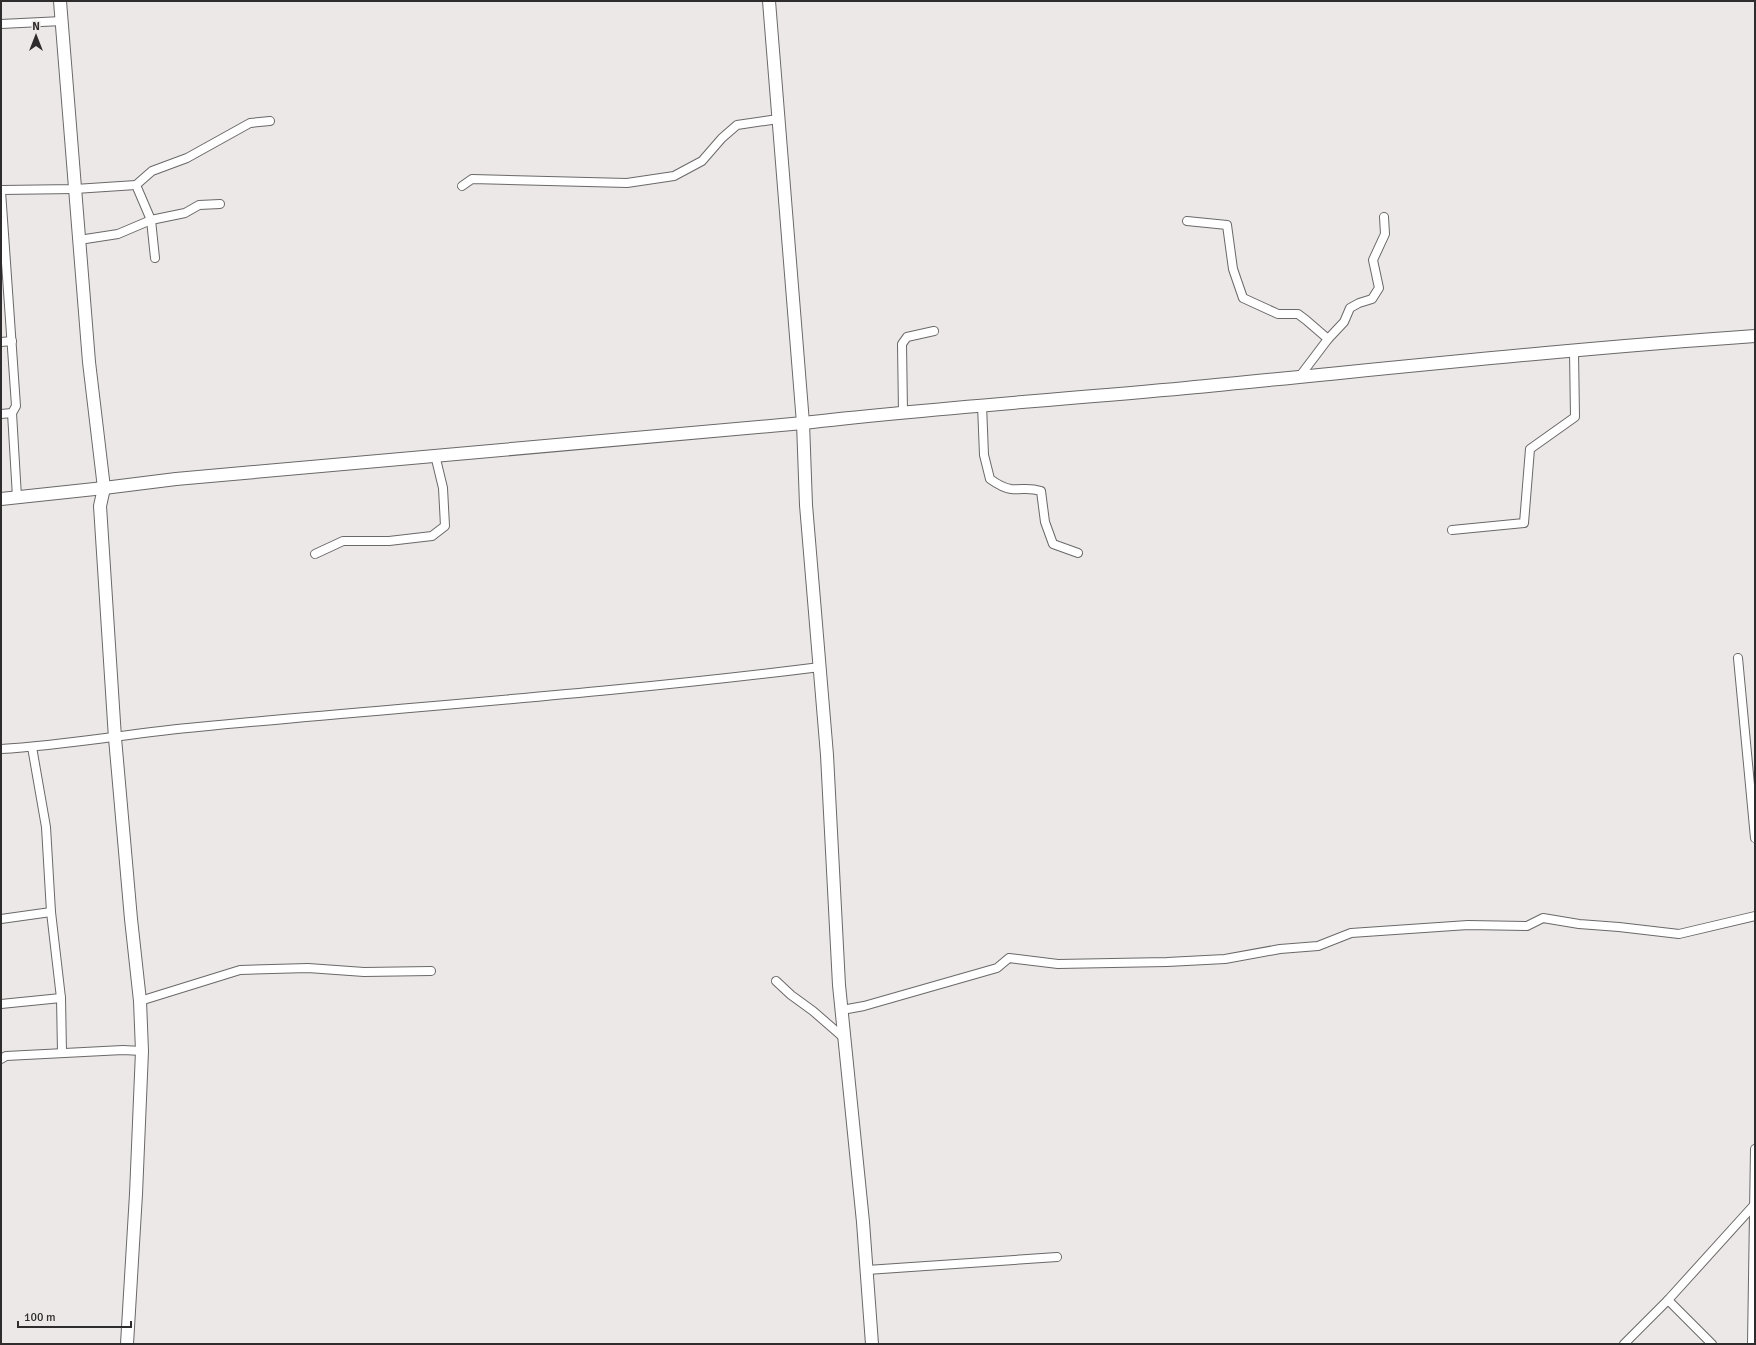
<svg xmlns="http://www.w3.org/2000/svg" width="1756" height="1345" font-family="Signika,sans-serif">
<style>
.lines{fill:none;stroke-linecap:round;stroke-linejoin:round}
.street-casing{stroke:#6b6868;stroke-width:10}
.secondary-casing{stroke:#6b6868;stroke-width:14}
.street{stroke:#fff;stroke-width:8}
.secondary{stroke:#fff;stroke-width:12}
</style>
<rect width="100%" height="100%" fill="#ebe8e7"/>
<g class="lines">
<defs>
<g id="street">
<polyline points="1,24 62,21"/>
<polyline points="462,186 472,179 627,183 674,176 702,161 722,138 737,125 778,119"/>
<polyline points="1,190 75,189 136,185"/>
<polyline points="1,191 16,406 12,413 17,497"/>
<polyline points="1187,221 1227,225 1233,269 1243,298 1278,314 1298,314 1306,320 1328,339 1300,376"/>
<polyline points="79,240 118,234 151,220 185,213 199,205 220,204"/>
<polyline points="155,258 151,220 136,185 152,171 187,158 250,123 270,121"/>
<polyline points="1328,339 1344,322 1350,308 1359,303 1372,299 1379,288 1373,260 1385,234 1384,217"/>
<polyline points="1,342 12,341"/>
<path d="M982 405 984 455 990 479C997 484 1003 488 1011 489 1023 490 1028 487 1041 491L1045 522 1053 544 1078 553"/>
<polyline points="903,412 902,344 907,337 934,331"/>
<polyline points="1,414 12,413"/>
<polyline points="1452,530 1524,523 1530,449 1575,417 1574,351"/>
<polyline points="315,554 343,541 389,541 432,536 445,526 443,488 435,455"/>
<polyline points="1738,658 1755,838"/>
<polyline points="32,747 46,827 51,912 61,998 62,1052"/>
<path d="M1 749C67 745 132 733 198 727 406 707 614 693 820 667"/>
<polyline points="1,919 51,912"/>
<polyline points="776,981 791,995 813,1011 844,1038"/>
<polyline points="140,1001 240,970 308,968 364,972 431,971"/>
<polyline points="1,1004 61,998"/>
<polyline points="842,1010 864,1006 997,968 1009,958 1058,964 1167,962 1225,959 1280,949 1318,946 1351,933 1468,925 1527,926 1543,918 1579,924 1619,927 1679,934 1755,916"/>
<polyline points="1,1059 6,1056 123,1050 142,1051"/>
<polyline points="867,1270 1057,1257"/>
<polyline points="1668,1300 1755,1204"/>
<polyline points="1624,1344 1668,1300 1712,1344"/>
<polyline points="1752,1344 1755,1149"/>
</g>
<g id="secondary">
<polyline points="60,1 89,362 104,488 100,506 115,738 131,919 140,1001 142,1051 136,1194 127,1344"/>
<polyline points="769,1 803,423 806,505 827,755 839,985 863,1222 872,1344"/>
<path d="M1 499 104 488 176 479 803 423C930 408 1058 400 1186 388 1375 370 1565 349 1755 336"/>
</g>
</defs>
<use href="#street" class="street-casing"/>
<use href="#secondary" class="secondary-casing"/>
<use href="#street" class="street"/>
<use href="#secondary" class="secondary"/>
</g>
<rect width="1756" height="1345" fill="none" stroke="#2e2c2c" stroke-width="4"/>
<g transform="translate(36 36)" stroke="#ebe8e7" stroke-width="3" paint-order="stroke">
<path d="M0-3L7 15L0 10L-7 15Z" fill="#2e2c2c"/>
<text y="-6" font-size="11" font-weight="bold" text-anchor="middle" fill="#2e2c2c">N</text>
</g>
<path d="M18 1321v6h113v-6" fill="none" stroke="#2e2c2c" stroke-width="2"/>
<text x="24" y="1321" font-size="12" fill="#2e2c2c" stroke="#ebe8e7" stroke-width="3" paint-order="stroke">100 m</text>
</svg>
